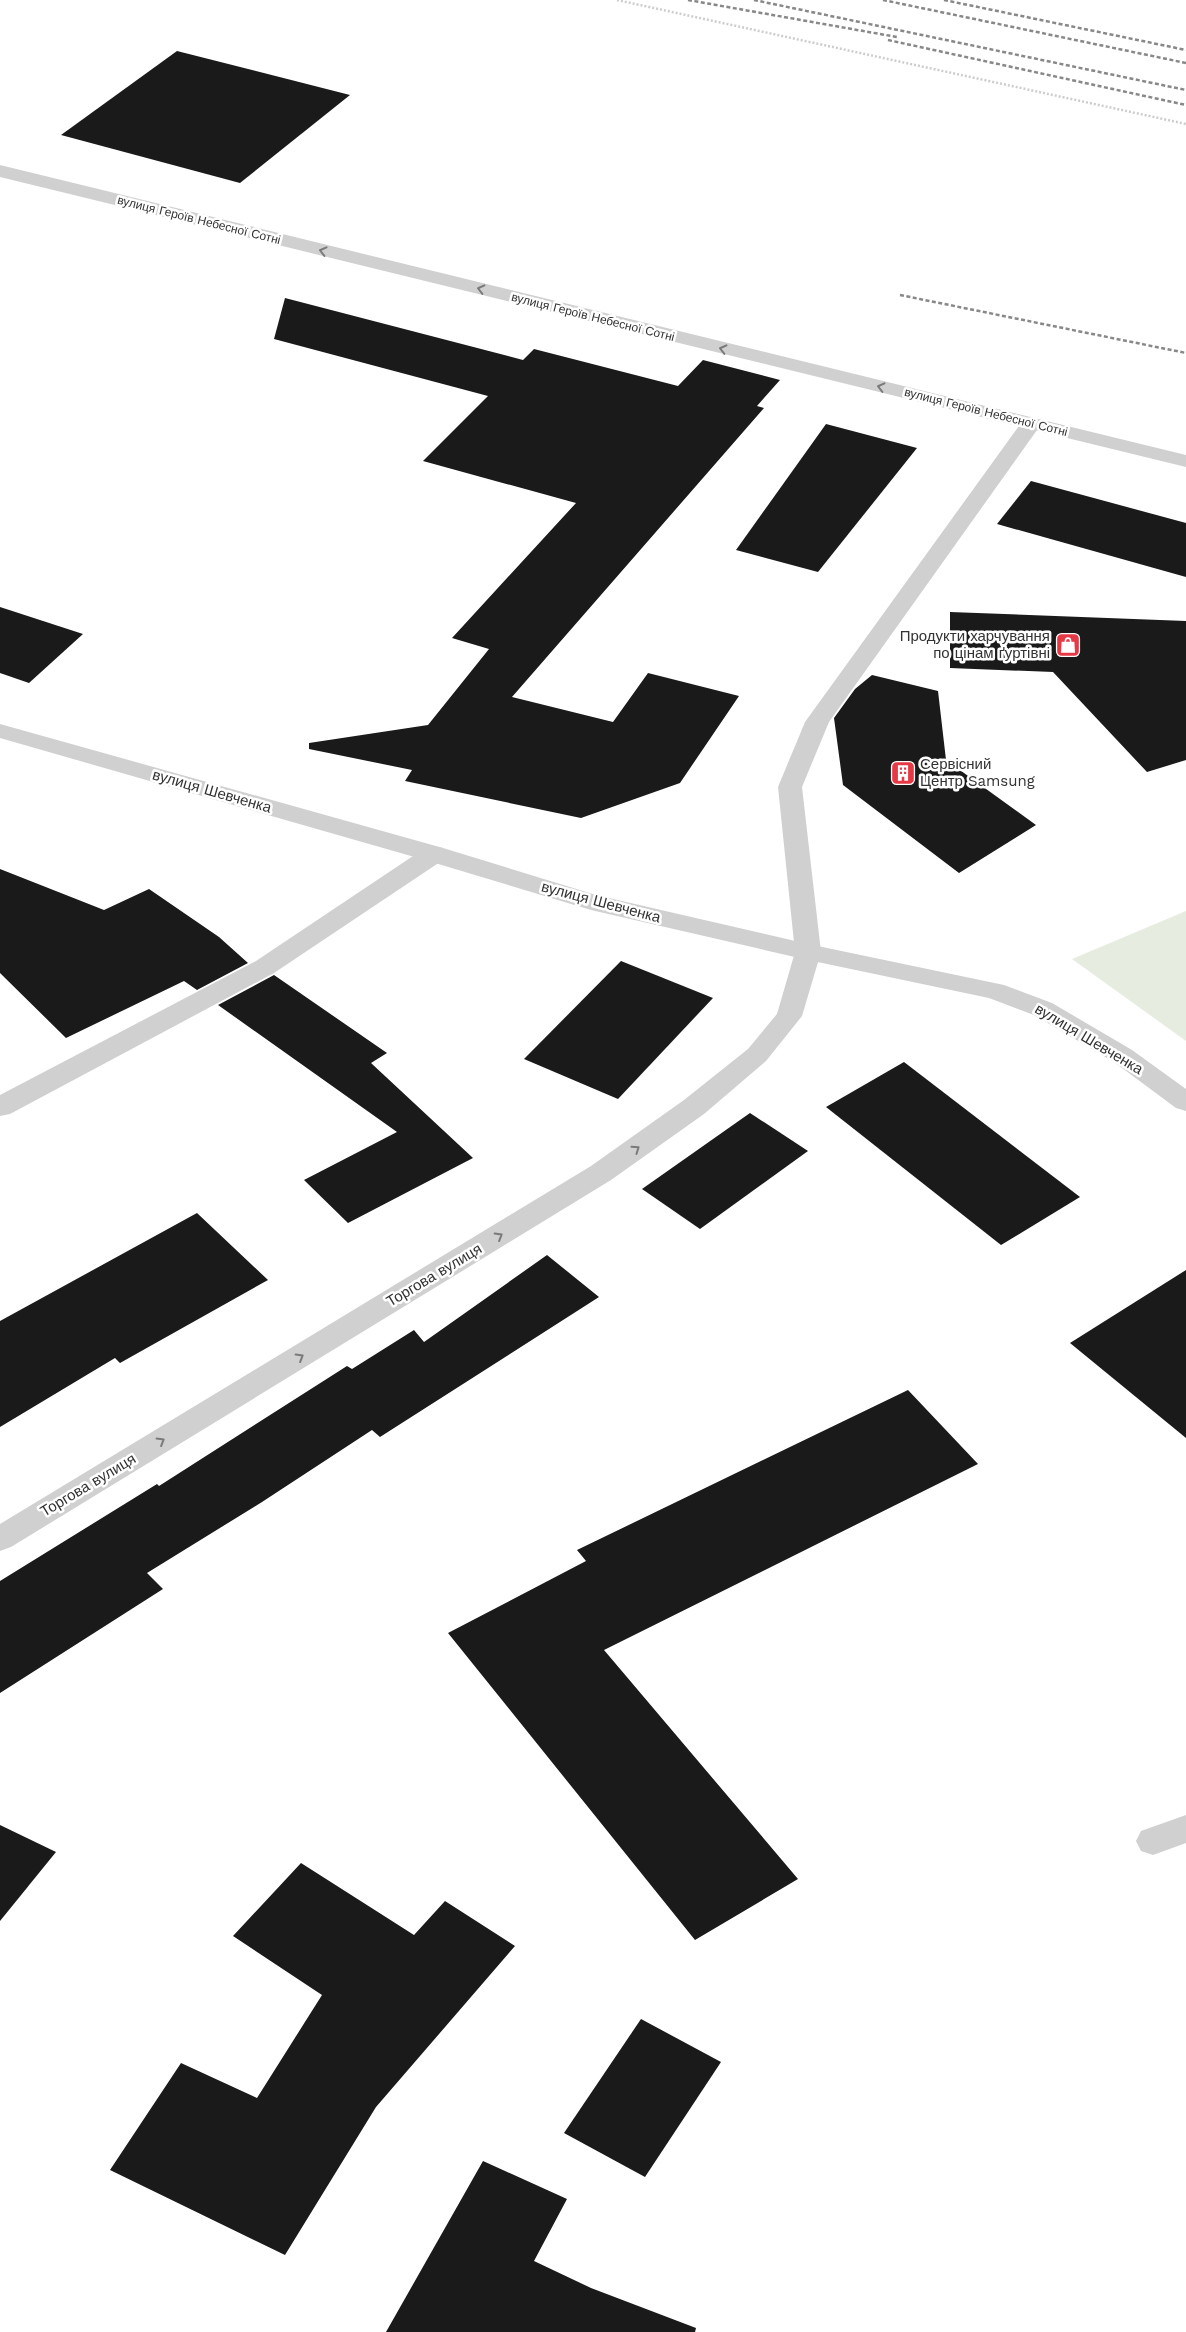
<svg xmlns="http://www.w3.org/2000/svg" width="1186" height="2332" font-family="'Work Sans',sans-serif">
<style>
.green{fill:#e6ecdf}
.building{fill:#1a1a1a}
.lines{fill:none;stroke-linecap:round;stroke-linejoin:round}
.path{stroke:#cdcdcd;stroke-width:2.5;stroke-dasharray:2 2;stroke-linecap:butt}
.service{fill:#d0d0d0;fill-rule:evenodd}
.minor{fill:#d0d0d0;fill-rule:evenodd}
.tertiary{fill:#d0d0d0;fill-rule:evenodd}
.rail{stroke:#888;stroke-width:2.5;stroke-dasharray:4 2.5;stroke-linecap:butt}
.oneway{stroke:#7a7a7a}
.labels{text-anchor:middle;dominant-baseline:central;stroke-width:5;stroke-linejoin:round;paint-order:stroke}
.far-street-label{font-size:12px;fill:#333;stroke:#fff}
.poi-label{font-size:15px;fill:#333;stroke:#fff;text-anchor:end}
.street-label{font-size:15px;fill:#333;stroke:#fff}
</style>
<rect width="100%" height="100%" fill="#fff"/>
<polygon class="green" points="1186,911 1186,1041 1072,959"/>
<g class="building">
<polygon points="177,51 350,95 240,183 61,135"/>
<polygon points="285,298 523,360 534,349 678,386 703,360 780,380 757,406 764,408 512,697 613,722 648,673 739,696 680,783 581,818 405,781 412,770 309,749 309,743 428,725 489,649 452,638 576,503 423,461 488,396 274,339"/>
<polygon points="826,424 917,448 818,572 736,550"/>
<polygon points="1031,481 1186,523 1186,577 997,524"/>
<polygon points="0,607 83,634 29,683 0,673"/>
<polygon points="950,612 1186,621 1186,760 1147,772 1053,672 950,668"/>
<polygon points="872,675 938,691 946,760 1036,825 959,873 843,785 834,718 855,689"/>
<polygon points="0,869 104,910 149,889 219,937 248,963 197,990 184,981 66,1038 0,973"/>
<polygon points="621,961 713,998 618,1099 524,1059"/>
<polygon points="274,975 387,1053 371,1063 473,1158 348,1223 304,1180 397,1132 218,1005"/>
<polygon points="904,1062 1080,1197 1001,1245 826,1107"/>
<polygon points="750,1113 808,1151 700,1229 642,1189"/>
<polygon points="197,1213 268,1280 120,1363 115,1358 0,1427 0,1321"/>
<polygon points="547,1255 599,1297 380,1437 372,1430 262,1502 147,1573 163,1589 0,1693 0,1581 157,1484 159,1486 347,1366 352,1369 414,1330 424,1342"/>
<polygon points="1186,1270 1186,1438 1070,1343"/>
<polygon points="908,1390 978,1464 604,1650 798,1879 695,1940 448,1633 586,1561 577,1550"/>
<polygon points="0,1825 56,1852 0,1921"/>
<polygon points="301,1863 414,1935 445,1901 515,1946 376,2107 285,2255 110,2170 181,2063 257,2098 322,1995 233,1936"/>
<polygon points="641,2019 721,2062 645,2177 564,2133"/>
<polygon points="483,2161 567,2199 534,2261 591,2288 696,2328 695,2332 386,2332"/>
</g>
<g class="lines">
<polyline class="path" points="617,0 1186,124"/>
<g class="service">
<polygon points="434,846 443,848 446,854 443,860 274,973 10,1114 0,1116 0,1095 256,961 425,848"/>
<polygon points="1186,1815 1186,1843 1153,1855 1141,1851 1136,1841 1141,1831"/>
</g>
<polygon class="minor" points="1031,417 1038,419 1042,423 829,722 802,787 821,952 802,1016 766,1061 704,1114 611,1180 11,1547 0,1551 0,1524 591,1166 684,1100 748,1049 777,1014 795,952 778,787 805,722 1024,419"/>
<g class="tertiary">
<polygon points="0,165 1186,455 1186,467 0,177"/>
<polygon points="0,724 443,848 596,895 808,944 1004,985 1052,1003 1132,1050 1186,1089 1186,1111 1176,1108 1114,1062 1034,1015 989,998 808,960 591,910 425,860 0,738"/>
</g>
<g class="rail">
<polyline points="688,0 897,37"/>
<polyline points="754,0 1186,90"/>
<polyline points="883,0 1186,63"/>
<polyline points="944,0 1186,50"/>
<polyline points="888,40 1186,105"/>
<polyline points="900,295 1186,353"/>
</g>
</g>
<defs><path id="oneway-chevron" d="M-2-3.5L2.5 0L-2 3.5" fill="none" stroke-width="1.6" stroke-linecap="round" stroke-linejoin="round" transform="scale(1.25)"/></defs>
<g class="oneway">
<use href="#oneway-chevron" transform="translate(323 251) rotate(-166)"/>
<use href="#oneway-chevron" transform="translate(481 289) rotate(-166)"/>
<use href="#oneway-chevron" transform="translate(723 349) rotate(-166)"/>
<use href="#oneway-chevron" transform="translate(881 387) rotate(-166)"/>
<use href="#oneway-chevron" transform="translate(636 1149) rotate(-35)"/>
<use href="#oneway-chevron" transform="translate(499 1236) rotate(-31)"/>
<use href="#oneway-chevron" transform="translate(300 1357) rotate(-31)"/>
<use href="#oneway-chevron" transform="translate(161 1441) rotate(-31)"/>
</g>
<defs>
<symbol id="shop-square" viewBox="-11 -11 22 22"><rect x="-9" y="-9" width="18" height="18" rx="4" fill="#e63946" stroke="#fff"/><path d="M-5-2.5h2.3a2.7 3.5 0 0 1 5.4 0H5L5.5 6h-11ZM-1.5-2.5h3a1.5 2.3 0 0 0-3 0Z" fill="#fff"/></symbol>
<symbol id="building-square" viewBox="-11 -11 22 22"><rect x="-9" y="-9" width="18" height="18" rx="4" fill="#e63946" stroke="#fff"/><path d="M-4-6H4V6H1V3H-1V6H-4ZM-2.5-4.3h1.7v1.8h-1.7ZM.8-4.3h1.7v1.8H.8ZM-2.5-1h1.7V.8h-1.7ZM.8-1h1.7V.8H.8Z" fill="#fff"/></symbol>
</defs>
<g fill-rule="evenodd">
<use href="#shop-square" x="1054" y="631" width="28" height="28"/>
<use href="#building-square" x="889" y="759" width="28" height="28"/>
</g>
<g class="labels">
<g class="far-street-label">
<text transform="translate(199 220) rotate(14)">вулиця Героїв Небесної Сотні</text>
<text transform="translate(593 317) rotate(14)">вулиця Героїв Небесної Сотні</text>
<text transform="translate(986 412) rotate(14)">вулиця Героїв Небесної Сотні</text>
</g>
<g class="poi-label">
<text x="1050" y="636">Продукти харчування<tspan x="1050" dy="17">по цінам ґуртівні</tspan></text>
<text x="920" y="764" text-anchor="start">Сервісний<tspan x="920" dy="17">Центр Samsung</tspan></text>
</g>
<g class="street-label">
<text transform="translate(212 791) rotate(16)">вулиця Шевченка</text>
<text transform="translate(601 902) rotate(15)">вулиця Шевченка</text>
<text transform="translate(1089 1039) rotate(31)">вулиця Шевченка</text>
<text transform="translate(434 1275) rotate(-31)">Торгова вулиця</text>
<text transform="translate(88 1485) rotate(-31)">Торгова вулиця</text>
</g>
</g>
</svg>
